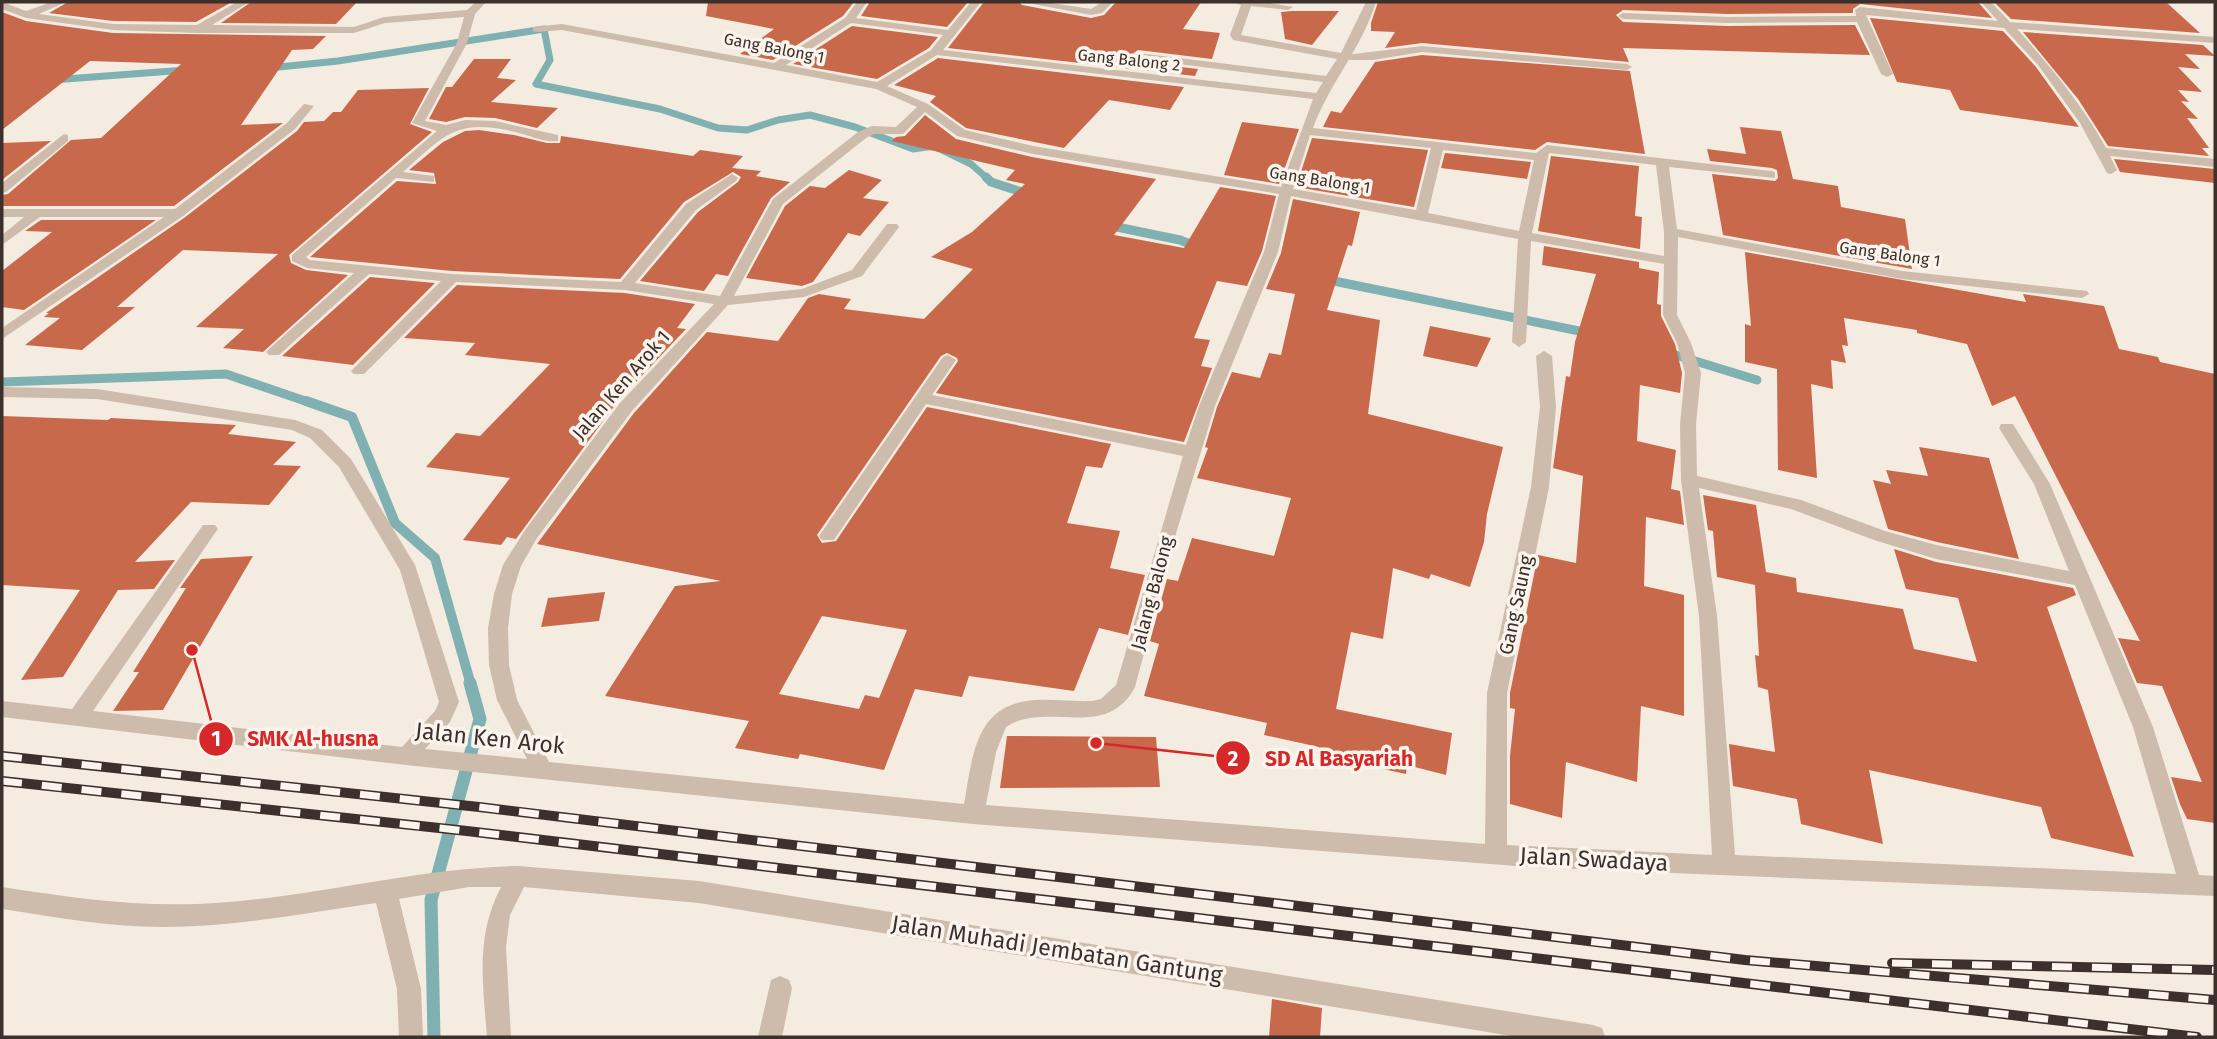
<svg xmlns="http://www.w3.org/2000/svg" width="2217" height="1039" font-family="'Fira Sans',sans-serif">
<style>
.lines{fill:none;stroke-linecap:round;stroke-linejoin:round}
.stream-far3{stroke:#7fb0b2;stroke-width:7}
.stream-far2{stroke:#7fb0b2;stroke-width:9}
.stream-far1{stroke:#7fb0b2;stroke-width:10}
.stream{stroke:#7fb0b2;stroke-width:13}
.building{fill:#c8694b;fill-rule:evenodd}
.service{fill:#cdbbac;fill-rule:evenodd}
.minor{fill:#cdbbac;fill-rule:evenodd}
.rail-casing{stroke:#3b302b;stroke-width:10}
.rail{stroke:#fbf5ee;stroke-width:7;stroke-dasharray:20;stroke-linecap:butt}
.labels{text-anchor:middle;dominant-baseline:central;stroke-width:7;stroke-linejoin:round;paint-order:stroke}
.far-street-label{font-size:16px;fill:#3b302b;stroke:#fbf5ee}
.street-label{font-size:19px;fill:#3b302b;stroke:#fbf5ee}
.near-street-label{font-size:23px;fill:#3b302b;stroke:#fbf5ee}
.leader{fill:none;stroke:#d62828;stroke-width:2.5}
.callout-dot{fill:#d62828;stroke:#fbf5ee;stroke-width:2.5}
.mark-label{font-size:21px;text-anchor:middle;font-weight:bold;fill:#fff}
.callout-label{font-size:21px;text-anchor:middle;font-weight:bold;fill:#d62828;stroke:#fbf5ee;stroke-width:7;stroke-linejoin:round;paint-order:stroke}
</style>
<rect width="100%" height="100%" fill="#f4ebe1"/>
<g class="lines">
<g class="stream-far3">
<polyline points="269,68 338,61 544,29 550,60 536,84 660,109 718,128 747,130 778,120 810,115 855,127 913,149 934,146 971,164 988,179"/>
<polyline points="52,80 186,70"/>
</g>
<g class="stream-far2">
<polyline points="986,177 991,182 1031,195"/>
<polyline points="1107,225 1180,240 1200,248"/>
<polyline points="1324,279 1589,333"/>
<polyline points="1666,352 1757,380"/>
<polyline points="2,382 226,374 311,403"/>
</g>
<polyline class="stream-far1" points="306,401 352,417 395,523 435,558 471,685"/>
<polyline class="stream" points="434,1037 431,900 480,719 470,683"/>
</g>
<g class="building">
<polygon points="68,2 232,2 196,22 113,21 49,13"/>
<polygon points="251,2 357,2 336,24 221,23"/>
<polygon points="708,2 854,2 843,16 773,60 740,54 774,29 706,16"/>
<polygon points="870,2 968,2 947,27 861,16"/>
<polygon points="984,2 1019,2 1022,5 1091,18 1104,15 1116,2 1201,2 1183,29 1220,33 1212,59 1138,50 1131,55 1138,62 1198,69 1195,76 948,48"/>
<polygon points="1378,2 1978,2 1992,18 1860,4 1853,9 1853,13 1727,14 1623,10 1616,15 1623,22 1727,26 1855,25 1870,55 1623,48 1629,62 1422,43 1385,48 1395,32 1371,31 1371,23"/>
<polygon points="1994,2 2166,2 2200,33 2011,19"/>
<polygon points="1292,11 1339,11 1312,45 1285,39 1281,12"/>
<polygon points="2,12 26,21 113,33 326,36 313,49 292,50 241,125 283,123 174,206 2,206 2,195 8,194 71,140 101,138 181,64 90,61 2,130"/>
<polygon points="1870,18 2003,31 2036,67 2079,127 1960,110 1950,90 1897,82"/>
<polygon points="852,26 938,37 929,48 877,79 793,64"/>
<polygon points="2023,32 2203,45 2215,56 2185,54 2200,69 2178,67 2202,92 2178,90 2189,102 2181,101 2198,119 2187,118 2209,148 2202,148 2209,156 2108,146 2078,99"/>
<polygon points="1422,55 1630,71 1645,154 1547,142 1535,150 1323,127 1331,111 1341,113 1375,62"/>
<polygon points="938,58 1184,87 1170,110 1109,100 1064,148 966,128 930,102 936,96 894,85"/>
<polygon points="474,59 511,59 497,78 516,80 491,102 558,108 537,128 495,118 465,117 446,122 429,119 446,87 452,87"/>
<polygon points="429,88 410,124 432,132 289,255 291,263 306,270 348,275 263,352 223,348 244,329 196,327 278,254 183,250 117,307 135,307 82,350 25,345 60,318 44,317 49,313 46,313 184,218 297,131 304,122 324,121 333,112 341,112 358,90"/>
<path d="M925 115 956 139 1032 157 1156 179 1114 235 1184 248 1220 187 1276 196 1262 251 1247 286 1217 281 1194 338 1210 340 1201 366 1212 368 1184 442 936 393 958 361 957 358 947 353 941 356 817 535 822 543 836 541 927 407 1111 444 1102 468 1086 466 1067 523 1120 531 1110 568 1145 575 1128 635 1099 628 1074 691 969 676 962 697 915 689 884 770 800 754 798 759 735 748 749 721 605 696 675 586 721 581 537 544 634 413 707 332 778 341 808 298 819 294 851 299 844 309 924 319 973 269 931 257 972 232 1025 184 1006 180 1015 170 892 141 896 137 905 136ZM822 616 907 630 879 698 865 695 859 709 779 694Z"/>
<polygon points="1242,122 1299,129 1279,184 1224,175"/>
<polygon points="1740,127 1781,131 1793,179 1838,186 1841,207 1905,219 1912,269 1723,235 1712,174 1775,181 1778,178 1777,170 1772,168 1710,161 1707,149 1746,154"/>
<polygon points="479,130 514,135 547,143 560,143 561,136 693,156 700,150 743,156 732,168 761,171 756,176 790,182 771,198 728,276 716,274 704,291 640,281 698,212 738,182 741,177 733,172 684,202 620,279 452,271 310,257 397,181 436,184 434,173 409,170 443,142 465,131"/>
<polygon points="1312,138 1428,150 1414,207 1296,187"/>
<polygon points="51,141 2,180 2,143"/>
<polygon points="1445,153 1531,162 1527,179 1441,168"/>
<polygon points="1551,156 1639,166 1635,216 1642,217 1640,249 1538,231"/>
<polygon points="2114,159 2215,169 2215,183 2120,172"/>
<polygon points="849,170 882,180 863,198 889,202 860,236 848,233 813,282 802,286 746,278 785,206 810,186 825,188"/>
<polygon points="1293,199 1360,212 1352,246 1348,245 1327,310 1380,320 1368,414 1503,447 1487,514 1484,542 1470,587 1431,574 1429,579 1393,568 1383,639 1351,632 1336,709 1452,733 1446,775 1407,765 1406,774 1318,755 1319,747 1264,735 1267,723 1144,696 1159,644 1150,641 1167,579 1178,581 1192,538 1274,556 1291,498 1197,478 1208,448 1205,447 1217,407 1232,372 1260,378 1269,353 1281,355 1295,294 1266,289 1281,253"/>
<polygon points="41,220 156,220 24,310 2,307 2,271 52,232 25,231"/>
<polygon points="1544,246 1639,262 1639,268 1659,272 1657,304 1661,305 1661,316 1675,344 1682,373 1680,393 1640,385 1637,441 1676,450 1671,489 1680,491 1684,525 1646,517 1644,586 1684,595 1684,716 1641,706 1637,782 1566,762 1562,818 1510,804 1510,756 1515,709 1510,708 1510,693 1538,555 1576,563 1583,476 1553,468 1566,376 1570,377 1575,342 1596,274 1542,265"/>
<polygon points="1745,252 2026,302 2023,294 2104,306 2119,349 2158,357 2160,362 2215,374 2215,823 2187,819 2180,804 2171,777 2202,782 2162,686 2137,683 2118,638 2140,641 2015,396 1992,406 1967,344 1917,333 1917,330 1844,318 1848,346 1842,345 1846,363 1831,360 1833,389 1811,384 1817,478 1778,470 1777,369 1745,362 1745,324 1751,326"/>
<polygon points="370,277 435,283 353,365 282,356"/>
<polygon points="457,285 625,293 695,304 677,328 686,329 618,401 516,539 507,537 501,545 463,540 510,478 426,467 456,433 480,436 550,364 465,355 475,343 404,338"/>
<polygon points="1430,326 1491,338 1477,367 1423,356"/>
<polygon points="2,416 108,420 111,418 236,425 228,434 296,442 273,465 301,466 269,505 191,502 135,562 175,560 154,589 118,590 63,677 21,680 80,590 2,585"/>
<polygon points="1919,447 1989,458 2019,559 1937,542 1888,529 1873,480 1891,484 1886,470 1928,476"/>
<polygon points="1703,495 1756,505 1766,572 1796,578 1797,592 1903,609 1914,649 1977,662 1958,598 1906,589 1894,549 1936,562 2073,588 2076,595 2047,607 2134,857 2051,838 2041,807 1869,770 1883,844 1801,824 1797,799 1733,786 1729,744 1775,752 1768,690 1758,687 1755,655 1759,656 1755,585 1717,577 1713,531 1708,530"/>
<polygon points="253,556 163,710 113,711 139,672 133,672 186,588 180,588 201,559"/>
<polygon points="605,592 599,621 541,627 548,598"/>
<polygon points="1007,736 1156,737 1160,787 1000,788"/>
<polygon points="1272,999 1322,1008 1320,1037 1269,1037"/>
</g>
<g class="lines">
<g class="service">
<path d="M1422 46 1627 64 1632 67 1627 70 1422 52 1373 60H1345L1340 57C1343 54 1410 48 1422 46Z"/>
<polygon points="780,976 789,980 792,988 782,1037 758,1037 771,980"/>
</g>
<g class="minor">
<path d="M2 2 26 11 52 2H66L39 14 113 24 197 25 237 2H249L212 25 354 27 384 17 467 10 476 2H486L475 14 467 43 425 121 446 125 465 120 495 121 558 135V141C545 143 528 135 515 132 456 118 445 135 403 172L434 176V182L396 178 306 257 310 260 452 274 621 282 686 204 732 174 738 178 736 181 696 210 635 283 720 296 773 199 858 132 872 126 896 127 917 107 876 89 562 30 537 32 533 31V27L562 24 774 63 845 18 857 2H867L856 18 948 30 971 2H981L943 50 1316 93 1323 82 1138 59 1133 56 1138 53 1326 76 1337 59 1233 40 1230 35 1241 5 1231 2H1265L1293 7 1288 10 1251 6 1241 35 1341 53 1366 2H1376C1361 50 1330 82 1313 128L1536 153 1547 145 1771 171 1775 172V178L1669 167 1677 229 1902 271 2087 291 2089 294 2082 298 1902 279 1678 237 1677 315 1691 343 1701 373 1696 424 1697 476 1801 500 1885 531 1936 545 2069 571 2034 484 1999 428 2001 424H2013L2050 484 2153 727 2199 875 2215 876V896L1529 867 973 824 406 765 2 717V701L72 709 203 525H215L218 529 215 533 93 711 402 747 435 711 439 702 400 570 339 467 310 438 292 430 97 399 2 397V387L97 389 295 420 322 430 351 459 415 565 459 702 450 722 425 749 527 759 497 700 489 665 488 628 494 594 503 565 525 530 620 403 714 304 625 290 456 282 364 374H354L351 371 441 281 369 274 279 355H269L266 352 269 349 354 273 307 268 292 261V255L437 131 412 123 457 43 464 17 385 23 354 33H196L113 30 26 18 2 9ZM851 23 943 35 931 50 877 82 786 65ZM937 55 1313 99 1281 187 1033 146 965 130 928 104 887 86ZM925 112 957 136 1033 154 1279 194 1264 252 1199 406 1186 445 932 395 956 360 948 355 943 357 819 536 822 540H834L926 404 1183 456 1116 685 1101 699 1092 701C1071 702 1048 698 1027 701 974 708 972 761 964 804L549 762 517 700 509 665 508 628 512 594 521 566 537 538 632 411 728 305 804 297 862 276 899 227 897 224H887L852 270 802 289 734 296 783 204 866 138 874 134H903ZM1310 135 1431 148 1416 210 1293 189ZM1443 150 1534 160 1519 231 1428 213ZM1549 153 1656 165 1664 232V256L1532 233ZM1291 196 1518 239 1512 342 1519 347 1526 342 1531 241 1664 264 1663 315 1677 343 1685 373 1680 424 1681 480 1699 616 1712 855 1507 845V693L1549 487 1556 407 1552 356 1544 351 1536 356 1540 407 1531 487 1487 693 1485 844 986 805 996 752 1006 727C1047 700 1106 742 1135 687L1177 530 1215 406 1278 252ZM1699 488 1791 509 1874 540 1936 559 2075 585 2133 727 2176 874 1735 855 1717 616Z"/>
<polygon points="1022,2 1045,2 1091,9 1102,2 1113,2 1102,13 1091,15"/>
<path d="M1981 2H1991L2010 22 2215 37V43L2017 29C2050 66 2082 104 2106 148L2215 159V167L2110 156 2117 170 2111 174 2107 173 2080 123 2038 65 2004 28 1866 15 1893 74 1887 77 1881 74 1857 22 1727 23 1623 19 1618 16 1623 13 1727 17 1856 16 1855 10 1860 7 1998 21Z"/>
<polygon points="304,104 314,106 295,129 183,216 2,339 2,328 164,217 40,217 2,245 2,235 24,217 2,217 2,209 175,209 287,123"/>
<polygon points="64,134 68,135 68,141 6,192 2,193 2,183"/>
<path d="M518 866 699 881 1593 1025 1602 1028 1605 1037H1518L699 903 524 887 510 915 506 947 511 1037H487C483 983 475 937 501 887H469L399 899 421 989 423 1037H399L397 989 376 903C305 913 234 927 162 927 108 927 55 917 2 909V887C79 899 150 909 229 902 326 894 421 868 518 866Z"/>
</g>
<defs>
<g id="rail">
<polyline points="2,756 479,807 1745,960 2215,1000"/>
<polyline points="2,781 467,831 2197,1037"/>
<polyline points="1892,963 2215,970"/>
</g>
</defs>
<use href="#rail" class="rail-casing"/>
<use href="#rail" class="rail"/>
</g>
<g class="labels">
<g class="far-street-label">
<text transform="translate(774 48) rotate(11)">Gang Balong 1</text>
<text transform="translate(1129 60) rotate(6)">Gang Balong 2</text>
<text transform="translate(1320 180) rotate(9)">Gang Balong 1</text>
<text transform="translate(1890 254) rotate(8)">Gang Balong 1</text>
</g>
<g class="street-label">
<text transform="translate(621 385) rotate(-49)">Jalan Ken Arok 1</text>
<text transform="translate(1152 593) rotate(-75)">Jalang Balong</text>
<text transform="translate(1516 605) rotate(-78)">Gang Saung</text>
</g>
<g class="near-street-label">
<text transform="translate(490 738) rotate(6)">Jalan Ken Arok</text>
<text transform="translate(1594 859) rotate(3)">Jalan Swadaya</text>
<text transform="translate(1057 949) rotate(9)">Jalan Muhadi Jembatan Gantung</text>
</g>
</g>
<path class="leader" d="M192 650L216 739M1096 743L1233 758"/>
<g class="callout-dot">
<circle cx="192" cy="650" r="7"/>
<circle cx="1096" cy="743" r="7"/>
<circle cx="216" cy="739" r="18"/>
<circle cx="1233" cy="758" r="18"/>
</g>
<g class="mark-label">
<text x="216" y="746">1</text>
<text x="1233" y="766">2</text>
</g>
<g class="callout-label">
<text x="313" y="746">SMK Al-husna</text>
<text x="1339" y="766">SD Al Basyariah</text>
</g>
<rect width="2217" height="1039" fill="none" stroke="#3b302b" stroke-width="7"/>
</svg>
